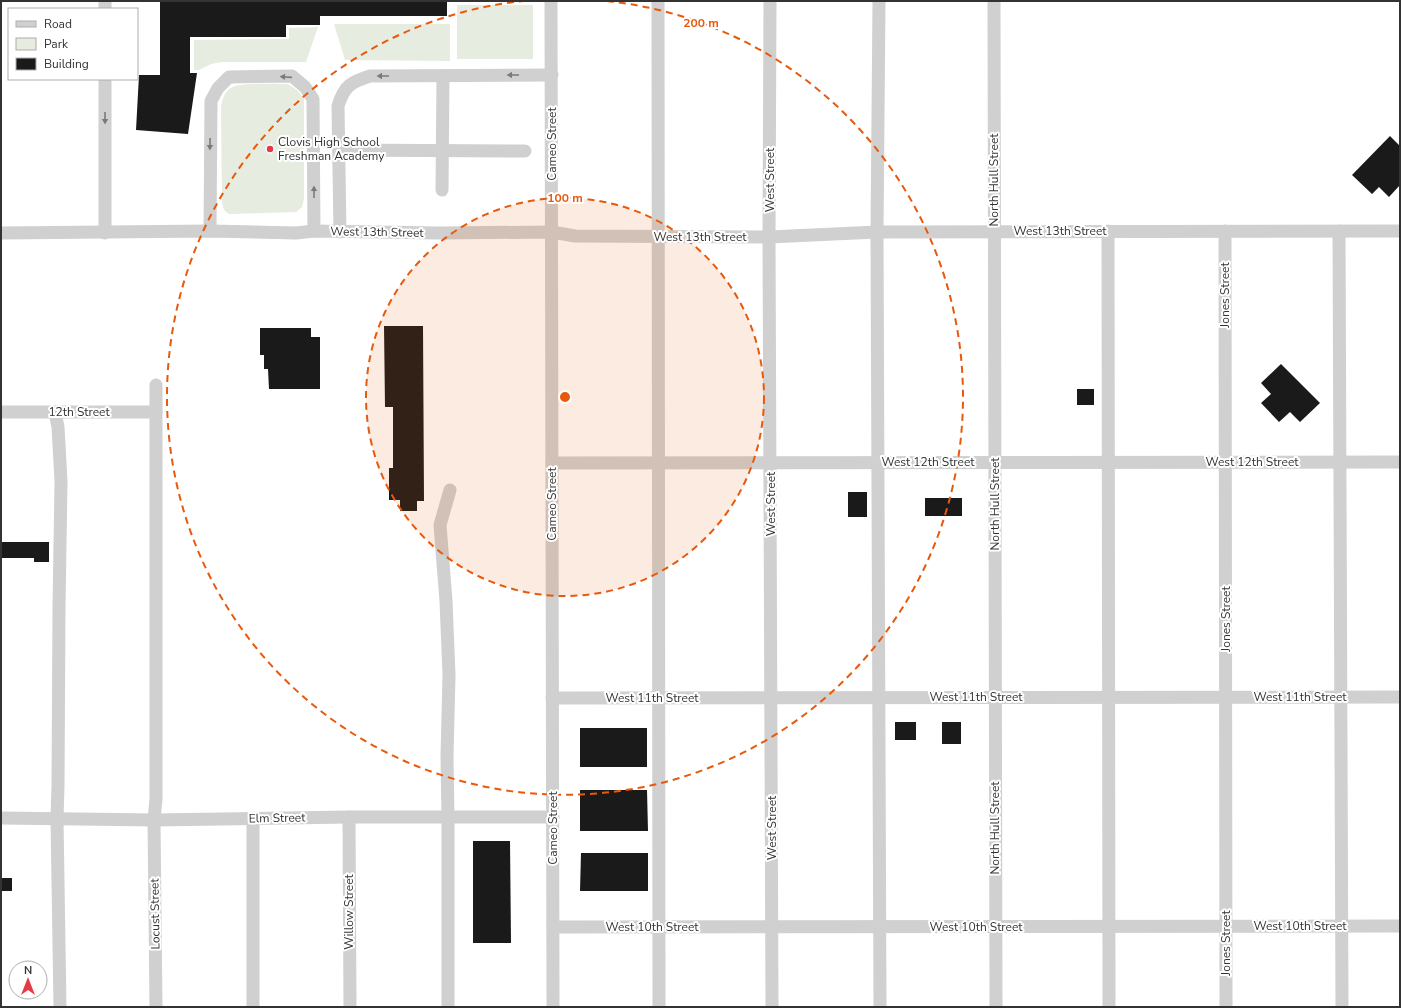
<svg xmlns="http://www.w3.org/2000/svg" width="1401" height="1008" font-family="'Nunito Sans',sans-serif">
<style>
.green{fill:#e6ecdf}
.building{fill:#1a1a1a}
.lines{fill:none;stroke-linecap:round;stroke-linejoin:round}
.minor{stroke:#d0d0d0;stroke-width:13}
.oneway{fill:#7a7a7a}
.ring{fill:none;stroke:#e8590c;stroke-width:2;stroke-dasharray:7 5}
.poi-dot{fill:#e63946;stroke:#fff;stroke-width:1.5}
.labels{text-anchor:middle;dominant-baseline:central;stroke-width:4;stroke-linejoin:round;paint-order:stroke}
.poi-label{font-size:12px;fill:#333;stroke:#fff;text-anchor:start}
.street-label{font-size:12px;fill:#333;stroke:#fff}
.centre{fill:#e8590c;stroke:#fff;stroke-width:2}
.ring-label{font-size:12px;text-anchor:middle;font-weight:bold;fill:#e8590c;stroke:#fff;stroke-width:4;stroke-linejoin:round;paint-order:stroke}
</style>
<rect width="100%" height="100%" fill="#fff"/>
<g class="green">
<rect x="457" y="5" width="76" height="54"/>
<polygon points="334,24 450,24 450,61 345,60"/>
<polygon points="318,27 306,62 221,62 211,64 199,70 194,70 194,40 289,39 289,28"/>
<path d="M288 84 298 91 304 99V199L302 207 296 212 229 214 224 210 222 203 221 107C222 101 224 92 231 88 239 82 277 84 288 84Z"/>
</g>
<g class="building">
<polygon points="185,1 447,1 447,16 320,16 320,25 286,25 286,37 190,37 190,73 197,73 188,134 136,130 139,75 160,75 160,2"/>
<polygon points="1390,136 1400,146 1400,185 1389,197 1379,187 1372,194 1352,175"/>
<polygon points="384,326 423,326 424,501 417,501 417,511 400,511 400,500 389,500 389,468 393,468 393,407 385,407"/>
<polygon points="260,328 311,328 311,337 320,337 320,389 269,389 268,369 264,369 264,355 260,355"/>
<polygon points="1281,364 1320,403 1300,422 1290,412 1279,422 1261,403 1271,394 1261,383"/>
<rect x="1077" y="389" width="17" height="16"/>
<rect x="848" y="492" width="19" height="25"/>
<rect x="925" y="498" width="37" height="18"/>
<polygon points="1,542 49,542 49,562 34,562 34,558 1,558"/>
<rect x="895" y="722" width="21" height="18"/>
<rect x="942" y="722" width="19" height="22"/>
<rect x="580" y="728" width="67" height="39"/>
<polygon points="580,790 647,790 648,831 580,831"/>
<polygon points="473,841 510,841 511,943 473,943"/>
<polygon points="581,853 648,853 648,891 580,891"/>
<rect x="1" y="878" width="11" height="13"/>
</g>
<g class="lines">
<g class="minor">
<polyline points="551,1 553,1007"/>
<polyline points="658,1 659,1007"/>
<polyline points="770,1 769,237 772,1007"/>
<polyline points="879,1 877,232 880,1007"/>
<polyline points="994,1 996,1007"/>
<polyline points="105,9 105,1"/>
<polyline points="339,150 525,151"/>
<polyline points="442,190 443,76"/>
<polyline points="210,231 211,101 218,88 229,77 292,76 305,87 313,99 314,231"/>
<polyline points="1108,231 1109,1007"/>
<polyline points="1225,231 1226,1007"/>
<polyline points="1339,231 1342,1007"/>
<path d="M340 232 338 106C344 86 351 82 370 76L552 75"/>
<polyline points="1,233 210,231 296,233 314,231 438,233 552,232 575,236 769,237 877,232 1400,231"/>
<polyline points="105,233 105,79"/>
<polyline points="156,385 156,799 154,820 156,1007"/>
<polyline points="1,412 156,412"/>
<polyline points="55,412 58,427 61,481 59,608 58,786 57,819 60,1007"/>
<polyline points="552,463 1400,462"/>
<polyline points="552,698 1400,697"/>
<polyline points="349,817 350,1007"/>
<polyline points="1,818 154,820 349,817 553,817"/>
<polyline points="253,819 253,1007"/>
<polyline points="553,927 1400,926"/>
<polyline points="448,1007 448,817 447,757 449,675 446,601 440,525 450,490"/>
</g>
</g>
<defs><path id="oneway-solid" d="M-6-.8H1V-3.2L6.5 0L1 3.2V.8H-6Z"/></defs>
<g class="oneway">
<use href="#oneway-solid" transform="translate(513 75) rotate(180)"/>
<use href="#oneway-solid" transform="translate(383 76) rotate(180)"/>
<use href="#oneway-solid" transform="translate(286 77) rotate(-176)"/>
<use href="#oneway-solid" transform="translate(105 118) rotate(90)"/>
<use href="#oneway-solid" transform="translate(210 144) rotate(91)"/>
<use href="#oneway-solid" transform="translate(314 192) rotate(-90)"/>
</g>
<circle cx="565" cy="397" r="199" fill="#e8590c" fill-opacity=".12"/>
<g class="ring">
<circle cx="565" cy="397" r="199"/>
<path d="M607 1A398 398 0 1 1 523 1"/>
</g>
<circle class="poi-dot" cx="270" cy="149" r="4"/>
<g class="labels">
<g class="poi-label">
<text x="278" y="142">Clovis High School<tspan x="278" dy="14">Freshman Academy</tspan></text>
</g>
<g class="street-label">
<text transform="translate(552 144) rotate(-90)">Cameo Street</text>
<text transform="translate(770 180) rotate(-90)">West Street</text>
<text transform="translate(994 180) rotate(-90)">North Hull Street</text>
<text x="1060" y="231">West 13th Street</text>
<text transform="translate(377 232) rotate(1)">West 13th Street</text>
<text x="700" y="237">West 13th Street</text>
<text transform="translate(1225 295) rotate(-90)">Jones Street</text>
<text x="79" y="412">12th Street</text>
<text x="928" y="462">West 12th Street</text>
<text x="1252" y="462">West 12th Street</text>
<text transform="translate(552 504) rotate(-90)">Cameo Street</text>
<text transform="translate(771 504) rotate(-90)">West Street</text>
<text transform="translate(995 504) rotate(-90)">North Hull Street</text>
<text transform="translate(1226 619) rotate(-90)">Jones Street</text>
<text x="976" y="697">West 11th Street</text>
<text x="1300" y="697">West 11th Street</text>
<text x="652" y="698">West 11th Street</text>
<text transform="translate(277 818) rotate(-1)">Elm Street</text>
<text transform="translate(553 828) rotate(-90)">Cameo Street</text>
<text transform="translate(772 828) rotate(-90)">West Street</text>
<text transform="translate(995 828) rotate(-90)">North Hull Street</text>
<text transform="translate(349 912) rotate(-90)">Willow Street</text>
<text transform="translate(155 914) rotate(-91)">Locust Street</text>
<text x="1300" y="926">West 10th Street</text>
<text x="652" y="927">West 10th Street</text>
<text x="976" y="927">West 10th Street</text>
<text transform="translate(1226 943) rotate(-90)">Jones Street</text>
</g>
</g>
<circle cx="565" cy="397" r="6" class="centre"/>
<g class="ring-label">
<text x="701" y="27">200 m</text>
<text x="565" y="202">100 m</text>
</g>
<rect width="1401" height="1008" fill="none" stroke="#333333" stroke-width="4"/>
<rect x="8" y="8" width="130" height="72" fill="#ffffff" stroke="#adadad"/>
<rect x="16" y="21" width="20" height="6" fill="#d0d0d0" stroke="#adadad"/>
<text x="44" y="28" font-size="12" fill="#333333">Road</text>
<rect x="16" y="38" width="20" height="12" fill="#e6ecdf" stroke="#adadad"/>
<text x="44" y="48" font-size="12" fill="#333333">Park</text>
<rect x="16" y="58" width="20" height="12" fill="#1a1a1a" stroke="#adadad"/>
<text x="44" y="68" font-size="12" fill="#333333">Building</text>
<g transform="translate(28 980)"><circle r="19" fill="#ffffff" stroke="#adadad"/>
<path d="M0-3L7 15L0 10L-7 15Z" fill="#e63946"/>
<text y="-6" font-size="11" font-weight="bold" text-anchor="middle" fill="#333333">N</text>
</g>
</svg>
